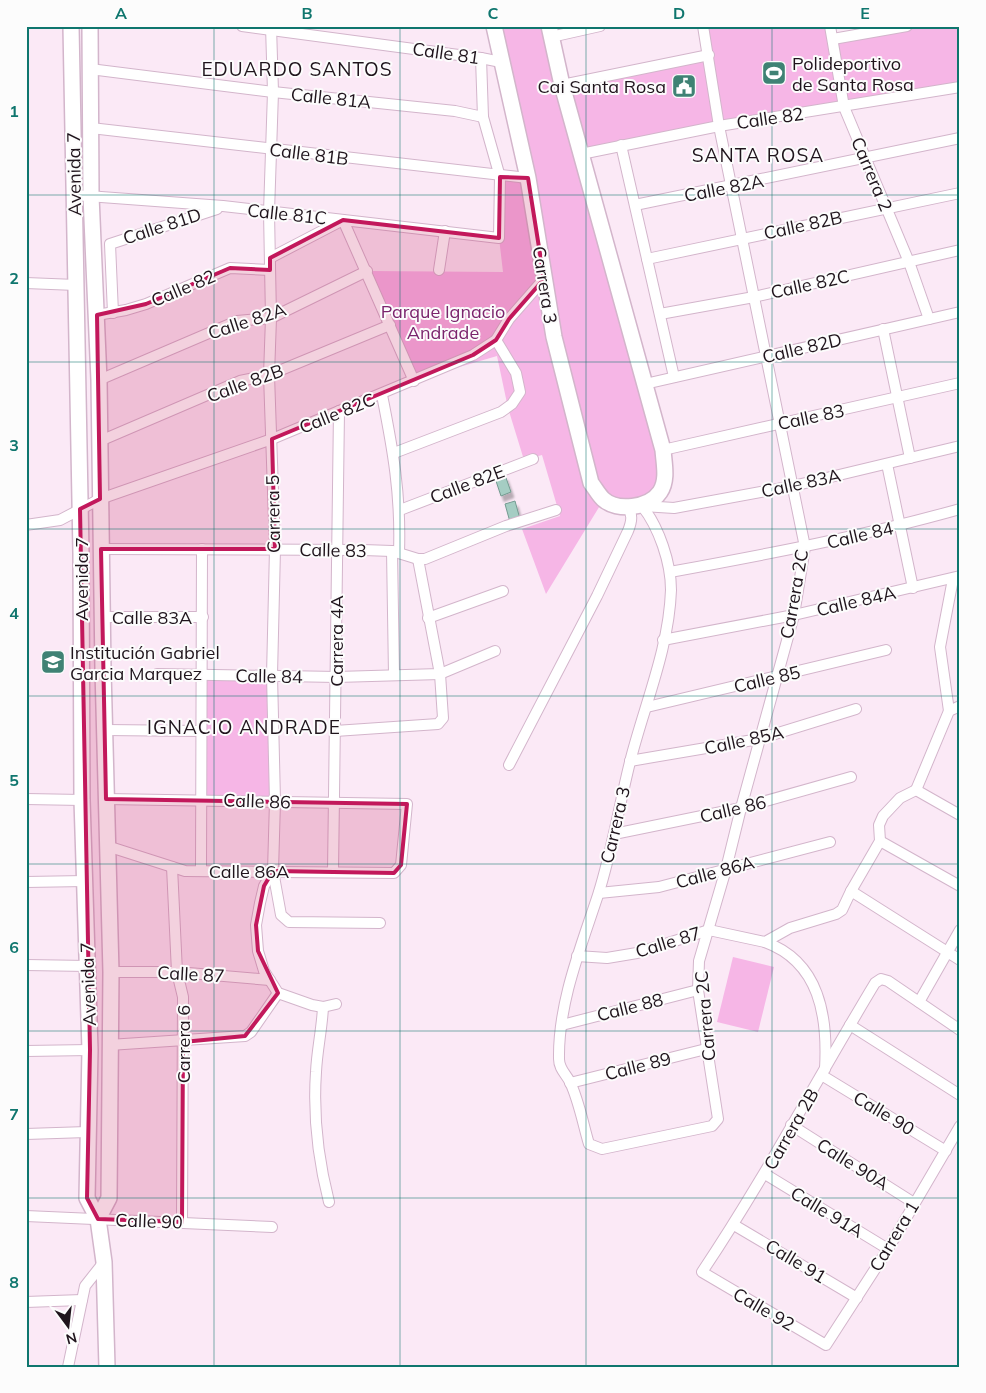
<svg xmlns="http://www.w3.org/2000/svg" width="986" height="1393" font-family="Mulish,sans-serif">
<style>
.green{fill:#f6b6e6}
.building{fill:#a5cdc3;stroke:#749b91;filter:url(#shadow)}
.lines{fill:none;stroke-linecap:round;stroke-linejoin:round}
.minor-casing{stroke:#d3b5cb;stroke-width:12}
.secondary-casing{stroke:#d3b5cb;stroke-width:18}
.minor{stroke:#fff;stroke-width:10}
.secondary{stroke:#fff;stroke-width:15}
.marked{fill:#c2185b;fill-opacity:0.2;stroke:#c2185b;stroke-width:4;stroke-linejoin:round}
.grid{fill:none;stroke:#0f766e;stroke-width:1;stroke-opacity:0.55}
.labels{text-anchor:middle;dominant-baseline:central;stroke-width:4;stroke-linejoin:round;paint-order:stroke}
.street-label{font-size:18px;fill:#1f141c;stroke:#fcfcfc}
.poi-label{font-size:18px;fill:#1f141c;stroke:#fcfcfc;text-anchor:start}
.park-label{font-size:18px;fill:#7b246d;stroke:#fcfcfc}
.neighbourhood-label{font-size:19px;letter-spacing:1px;fill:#1f141c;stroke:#fcfcfc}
.neatline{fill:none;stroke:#0f766e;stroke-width:2}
.grid-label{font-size:16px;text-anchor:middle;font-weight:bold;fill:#0f766e}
</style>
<defs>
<filter id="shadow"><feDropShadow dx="3" dy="5.5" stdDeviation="1" flood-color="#0004"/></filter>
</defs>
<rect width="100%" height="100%" fill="#fbe9f6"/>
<g class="green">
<polygon points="494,26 549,26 562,85 707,56 702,26 830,26 833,39 907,26 960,26 960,87 582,154 661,451 659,491 641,504 604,499 546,594 522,529 560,516 542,455 524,460 508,408 497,356 415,380 368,271 503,272 499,238 500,177 527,178"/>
<polygon points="204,677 270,677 273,799 203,798"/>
<polygon points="733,957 774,967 758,1032 717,1022"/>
</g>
<g class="building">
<polygon points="505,475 511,492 501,496 495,478"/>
<polygon points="515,501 520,519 510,522 505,504"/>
</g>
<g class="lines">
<defs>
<g id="minor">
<polyline points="242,26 481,58 501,62"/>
<polyline points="271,26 273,92 269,212 271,318 269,375 275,549 272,675 275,801 273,871 264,886 260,903 256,925 258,951 264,971 278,993 312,1005 323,1007 336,1004"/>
<polyline points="830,26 844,107 909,262 929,319"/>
<polyline points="551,37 600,26"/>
<polyline points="833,39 907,26"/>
<polyline points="90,69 273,92 455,111 483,117"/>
<polyline points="562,85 709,55"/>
<polyline points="91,128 528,178"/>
<polyline points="621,145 674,377"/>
<polyline points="581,154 719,126 960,87"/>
<polyline points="74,195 223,206 499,238 500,177 483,117 481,58"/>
<polyline points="635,205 960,138"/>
<polyline points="270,258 343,220 414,381"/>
<polyline points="647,259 960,193"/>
<polyline points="439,270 445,231"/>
<polyline points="26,283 76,285"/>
<polyline points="113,313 110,244 217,209"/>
<polyline points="660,314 754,297 960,250"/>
<polyline points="97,315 126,310 146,304 230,268 270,270"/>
<polyline points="883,329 910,458"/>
<polyline points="99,380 237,321 271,318 367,271"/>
<polyline points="645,384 960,312"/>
<path d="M382 395C393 450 401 495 399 552"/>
<polyline points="100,441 240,381 269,375 390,325"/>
<polyline points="663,450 960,383"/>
<polyline points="394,453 501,412 512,404 520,392 516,373 496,340"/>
<polyline points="887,464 913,588"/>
<path d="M642 506C659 527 671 563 671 590 669 649 644 706 630 762 619 806 612 851 598 895 581 947 558 1003 559 1059 559 1069 566 1074 570 1082 579 1101 583 1124 589 1144L602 1149 712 1126 718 1119 698 990 699 961 726 869 741 808 794 615 805 547 719 126 703 26"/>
<polyline points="643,506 674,508 793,486 960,446"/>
<polyline points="400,510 533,459"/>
<polyline points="26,525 60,520 100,499 272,439 473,355 496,340 509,319 544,279"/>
<polyline points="101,549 363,550 392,551 418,559 425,559 506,526 556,510"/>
<polyline points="392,551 394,675"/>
<path d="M670 572C768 554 864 536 960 509"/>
<polyline points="102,617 203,617"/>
<polyline points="428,618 503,591"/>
<polyline points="663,640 794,615 960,576"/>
<polyline points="157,674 337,677 440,674 495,651"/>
<polyline points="647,707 886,650"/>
<polyline points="949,711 940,647 953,579"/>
<polyline points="105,730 201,731"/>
<polyline points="335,731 438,724 443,718 440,674 418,559"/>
<polyline points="630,761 759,739 856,709"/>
<path d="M509 765 597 596 628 531C632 521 633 514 627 506"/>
<polyline points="916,790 949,711 960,706"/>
<polyline points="916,790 960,815"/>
<polyline points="26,799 82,800"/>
<polyline points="106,799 407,804 401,865 394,873 185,871 107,846"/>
<polyline points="614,834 741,808 851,777"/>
<polyline points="880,841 960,886"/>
<polyline points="172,867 177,972 183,997 182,1222"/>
<polyline points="201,871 202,549"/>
<polyline points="273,871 281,915 289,922 380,923"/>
<polyline points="333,872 339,411"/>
<polyline points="26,882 85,881"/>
<polyline points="851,891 880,841 879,825 883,816 900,798 916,790"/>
<polyline points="599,893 659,887 830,842"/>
<path d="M765 942C820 962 828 1017 825 1069"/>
<polyline points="577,956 607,958 637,953 709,930 765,942 790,928 836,914 842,910 851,891 960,960"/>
<polyline points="26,965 88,966"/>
<polyline points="111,972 177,972 270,980"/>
<polyline points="919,1002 960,930"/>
<path d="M323 1007C322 1029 317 1050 316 1072 313 1116 318 1159 329 1202"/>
<polyline points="562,1025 698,990"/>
<polyline points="850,1025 960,1095"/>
<path d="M960 1030 888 981 881 979 875 983C817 1079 765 1178 702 1272L826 1345 888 1249 960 1126"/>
<polyline points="109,1045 245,1036 251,1032 278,993"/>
<polyline points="26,1051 90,1050"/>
<polyline points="823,1076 946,1151"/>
<polyline points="570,1083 706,1049"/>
<polyline points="791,1125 914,1203"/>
<polyline points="26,1134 87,1132"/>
<polyline points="765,1174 888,1249"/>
<polyline points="26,1216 272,1227"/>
<polyline points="734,1225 857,1298"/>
<polyline points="26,1302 82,1300"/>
<polyline points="68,1367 85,1286 104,1262"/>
</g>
<g id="secondary">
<polyline points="71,26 81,553 82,800 90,1050 87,1198 98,1219 104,1262 107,1367"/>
<polyline points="90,26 91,196 99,380 103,670 111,972 109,1198 98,1219"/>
<path d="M494 26 528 178 554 337 591 483C595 488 598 494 603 499 617 512 649 508 660 492 668 480 664 464 663 450L562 85 549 26"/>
</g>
</defs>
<use href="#minor" class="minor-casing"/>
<use href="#secondary" class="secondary-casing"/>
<use href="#minor" class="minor"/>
<use href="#secondary" class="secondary"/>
</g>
<path class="marked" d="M500 177 528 178 544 279 509 319 496 340 473 355 272 439 275 549H101L106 799 407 804 401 865 394 873 273 871 264 886 256 925 258 951 278 993 245 1036 183 1042 182 1222 98 1219 87 1198 90 1050 80 509 100 499 97 315 146 304 230 268 270 270V258L343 220 499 238Z"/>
<path class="grid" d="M214 26V1367M400 26V1367M586 26V1367M772 26V1367M26 195H960M26 362H960M26 529H960M26 696H960M26 864H960M26 1031H960M26 1198H960"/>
<defs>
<symbol id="stadium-square" viewBox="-11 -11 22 22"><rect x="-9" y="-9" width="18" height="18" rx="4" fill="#3f8274" stroke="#fcfcfc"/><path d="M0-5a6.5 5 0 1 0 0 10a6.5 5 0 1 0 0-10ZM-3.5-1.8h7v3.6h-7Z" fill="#fff"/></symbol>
<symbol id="civic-square" viewBox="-11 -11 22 22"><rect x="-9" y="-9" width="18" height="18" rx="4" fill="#3f8274" stroke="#fcfcfc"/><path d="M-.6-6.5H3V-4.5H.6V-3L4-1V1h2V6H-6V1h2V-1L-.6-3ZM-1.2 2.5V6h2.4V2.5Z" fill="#fff"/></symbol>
<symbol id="university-square" viewBox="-11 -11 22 22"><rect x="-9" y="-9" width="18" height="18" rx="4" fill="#3f8274" stroke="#fcfcfc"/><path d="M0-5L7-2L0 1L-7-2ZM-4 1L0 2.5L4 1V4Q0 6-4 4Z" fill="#fff"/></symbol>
</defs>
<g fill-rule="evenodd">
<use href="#stadium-square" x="760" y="59" width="28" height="28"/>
<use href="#civic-square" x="670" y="72" width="28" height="28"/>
<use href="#university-square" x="39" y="648" width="28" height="28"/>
</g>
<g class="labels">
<g class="street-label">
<text transform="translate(446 53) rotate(8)">Calle 81</text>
<text transform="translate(331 98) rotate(6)">Calle 81A</text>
<text transform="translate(770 118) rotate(-8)">Calle 82</text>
<text transform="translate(309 154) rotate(7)">Calle 81B</text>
<text transform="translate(74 174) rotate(-91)">Avenida 7</text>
<text transform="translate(872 174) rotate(67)">Carrera 2</text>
<text transform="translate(724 188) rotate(-11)">Calle 82A</text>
<text transform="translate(287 214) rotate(6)">Calle 81C</text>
<text transform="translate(803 225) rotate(-12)">Calle 82B</text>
<text transform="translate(162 226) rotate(-18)">Calle 81D</text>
<text transform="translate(810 284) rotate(-12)">Calle 82C</text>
<text transform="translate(545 285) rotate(81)">Carrera 3</text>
<text transform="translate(183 288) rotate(-23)">Calle 82</text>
<text transform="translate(247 321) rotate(-18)">Calle 82A</text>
<text transform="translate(802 348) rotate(-13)">Calle 82D</text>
<text transform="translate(245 383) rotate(-20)">Calle 82B</text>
<text transform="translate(337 413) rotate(-22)">Calle 82C</text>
<text transform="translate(811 417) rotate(-12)">Calle 83</text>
<text transform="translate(801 483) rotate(-12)">Calle 83A</text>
<text transform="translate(467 484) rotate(-21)">Calle 82E</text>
<text transform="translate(273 514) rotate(-91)">Carrera 5</text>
<text transform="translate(860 535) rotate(-13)">Calle 84</text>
<text transform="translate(333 550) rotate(1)">Calle 83</text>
<text transform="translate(81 579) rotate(-90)">Avenida 7</text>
<text transform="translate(794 594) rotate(-80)">Carrera 2C</text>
<text transform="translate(856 601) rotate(-13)">Calle 84A</text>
<text x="152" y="617">Calle 83A</text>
<text transform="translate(336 641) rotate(-90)">Carrera 4A</text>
<text transform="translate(269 676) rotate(1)">Calle 84</text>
<text transform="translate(767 679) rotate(-13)">Calle 85</text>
<text transform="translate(744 740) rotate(-12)">Calle 85A</text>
<text transform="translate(257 801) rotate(2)">Calle 86</text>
<text transform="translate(733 809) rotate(-13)">Calle 86</text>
<text transform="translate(615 825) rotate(-77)">Carrera 3</text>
<text x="249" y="871">Calle 86A</text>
<text transform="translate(715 872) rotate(-15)">Calle 86A</text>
<text transform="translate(668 942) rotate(-17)">Calle 87</text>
<text transform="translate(191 974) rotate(3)">Calle 87</text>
<text transform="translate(88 984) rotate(-92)">Avenida 7</text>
<text transform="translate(630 1007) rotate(-14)">Calle 88</text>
<text transform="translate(705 1016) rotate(-95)">Carrera 2C</text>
<text transform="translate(183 1044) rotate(-90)">Carrera 6</text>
<text transform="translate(638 1066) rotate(-14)">Calle 89</text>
<text transform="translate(884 1113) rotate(31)">Calle 90</text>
<text transform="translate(791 1129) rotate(-60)">Carrera 2B</text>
<text transform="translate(853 1164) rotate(32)">Calle 90A</text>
<text transform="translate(827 1212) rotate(31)">Calle 91A</text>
<text transform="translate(149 1221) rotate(2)">Calle 90</text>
<text transform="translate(894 1236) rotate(-59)">Carrera 1</text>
<text transform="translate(796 1261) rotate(31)">Calle 91</text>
<text transform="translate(764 1309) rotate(30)">Calle 92</text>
</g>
<g class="poi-label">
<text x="792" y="63">Polideportivo<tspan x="792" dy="21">de Santa Rosa</tspan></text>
<text x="666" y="86" text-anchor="end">Cai Santa Rosa</text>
<text x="70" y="652">Institución Gabriel<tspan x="70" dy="21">Garcia Marquez</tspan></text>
</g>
<g class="park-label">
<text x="443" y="311">Parque Ignacio<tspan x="443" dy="21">Andrade</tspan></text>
</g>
<g class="neighbourhood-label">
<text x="297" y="69">EDUARDO SANTOS</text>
<text x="758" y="155">SANTA ROSA</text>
<text x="244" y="727">IGNACIO ANDRADE</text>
</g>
</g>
<rect width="986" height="1393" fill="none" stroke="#fcfcfc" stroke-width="55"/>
<g transform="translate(68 1326) rotate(165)" stroke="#fcfcfc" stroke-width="4" paint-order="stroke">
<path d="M0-4L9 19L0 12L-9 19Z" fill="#1f141c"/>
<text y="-8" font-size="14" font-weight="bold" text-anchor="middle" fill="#1f141c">N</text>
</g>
<rect x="28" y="28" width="930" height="1338" class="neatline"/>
<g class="grid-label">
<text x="121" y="19">A</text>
<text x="307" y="19">B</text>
<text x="493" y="19">C</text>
<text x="679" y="19">D</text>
<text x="865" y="19">E</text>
<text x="14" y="117">1</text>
<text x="14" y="284">2</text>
<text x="14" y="451">3</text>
<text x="14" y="619">4</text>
<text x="14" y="786">5</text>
<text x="14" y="953">6</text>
<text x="14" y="1120">7</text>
<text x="14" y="1288">8</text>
</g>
</svg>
